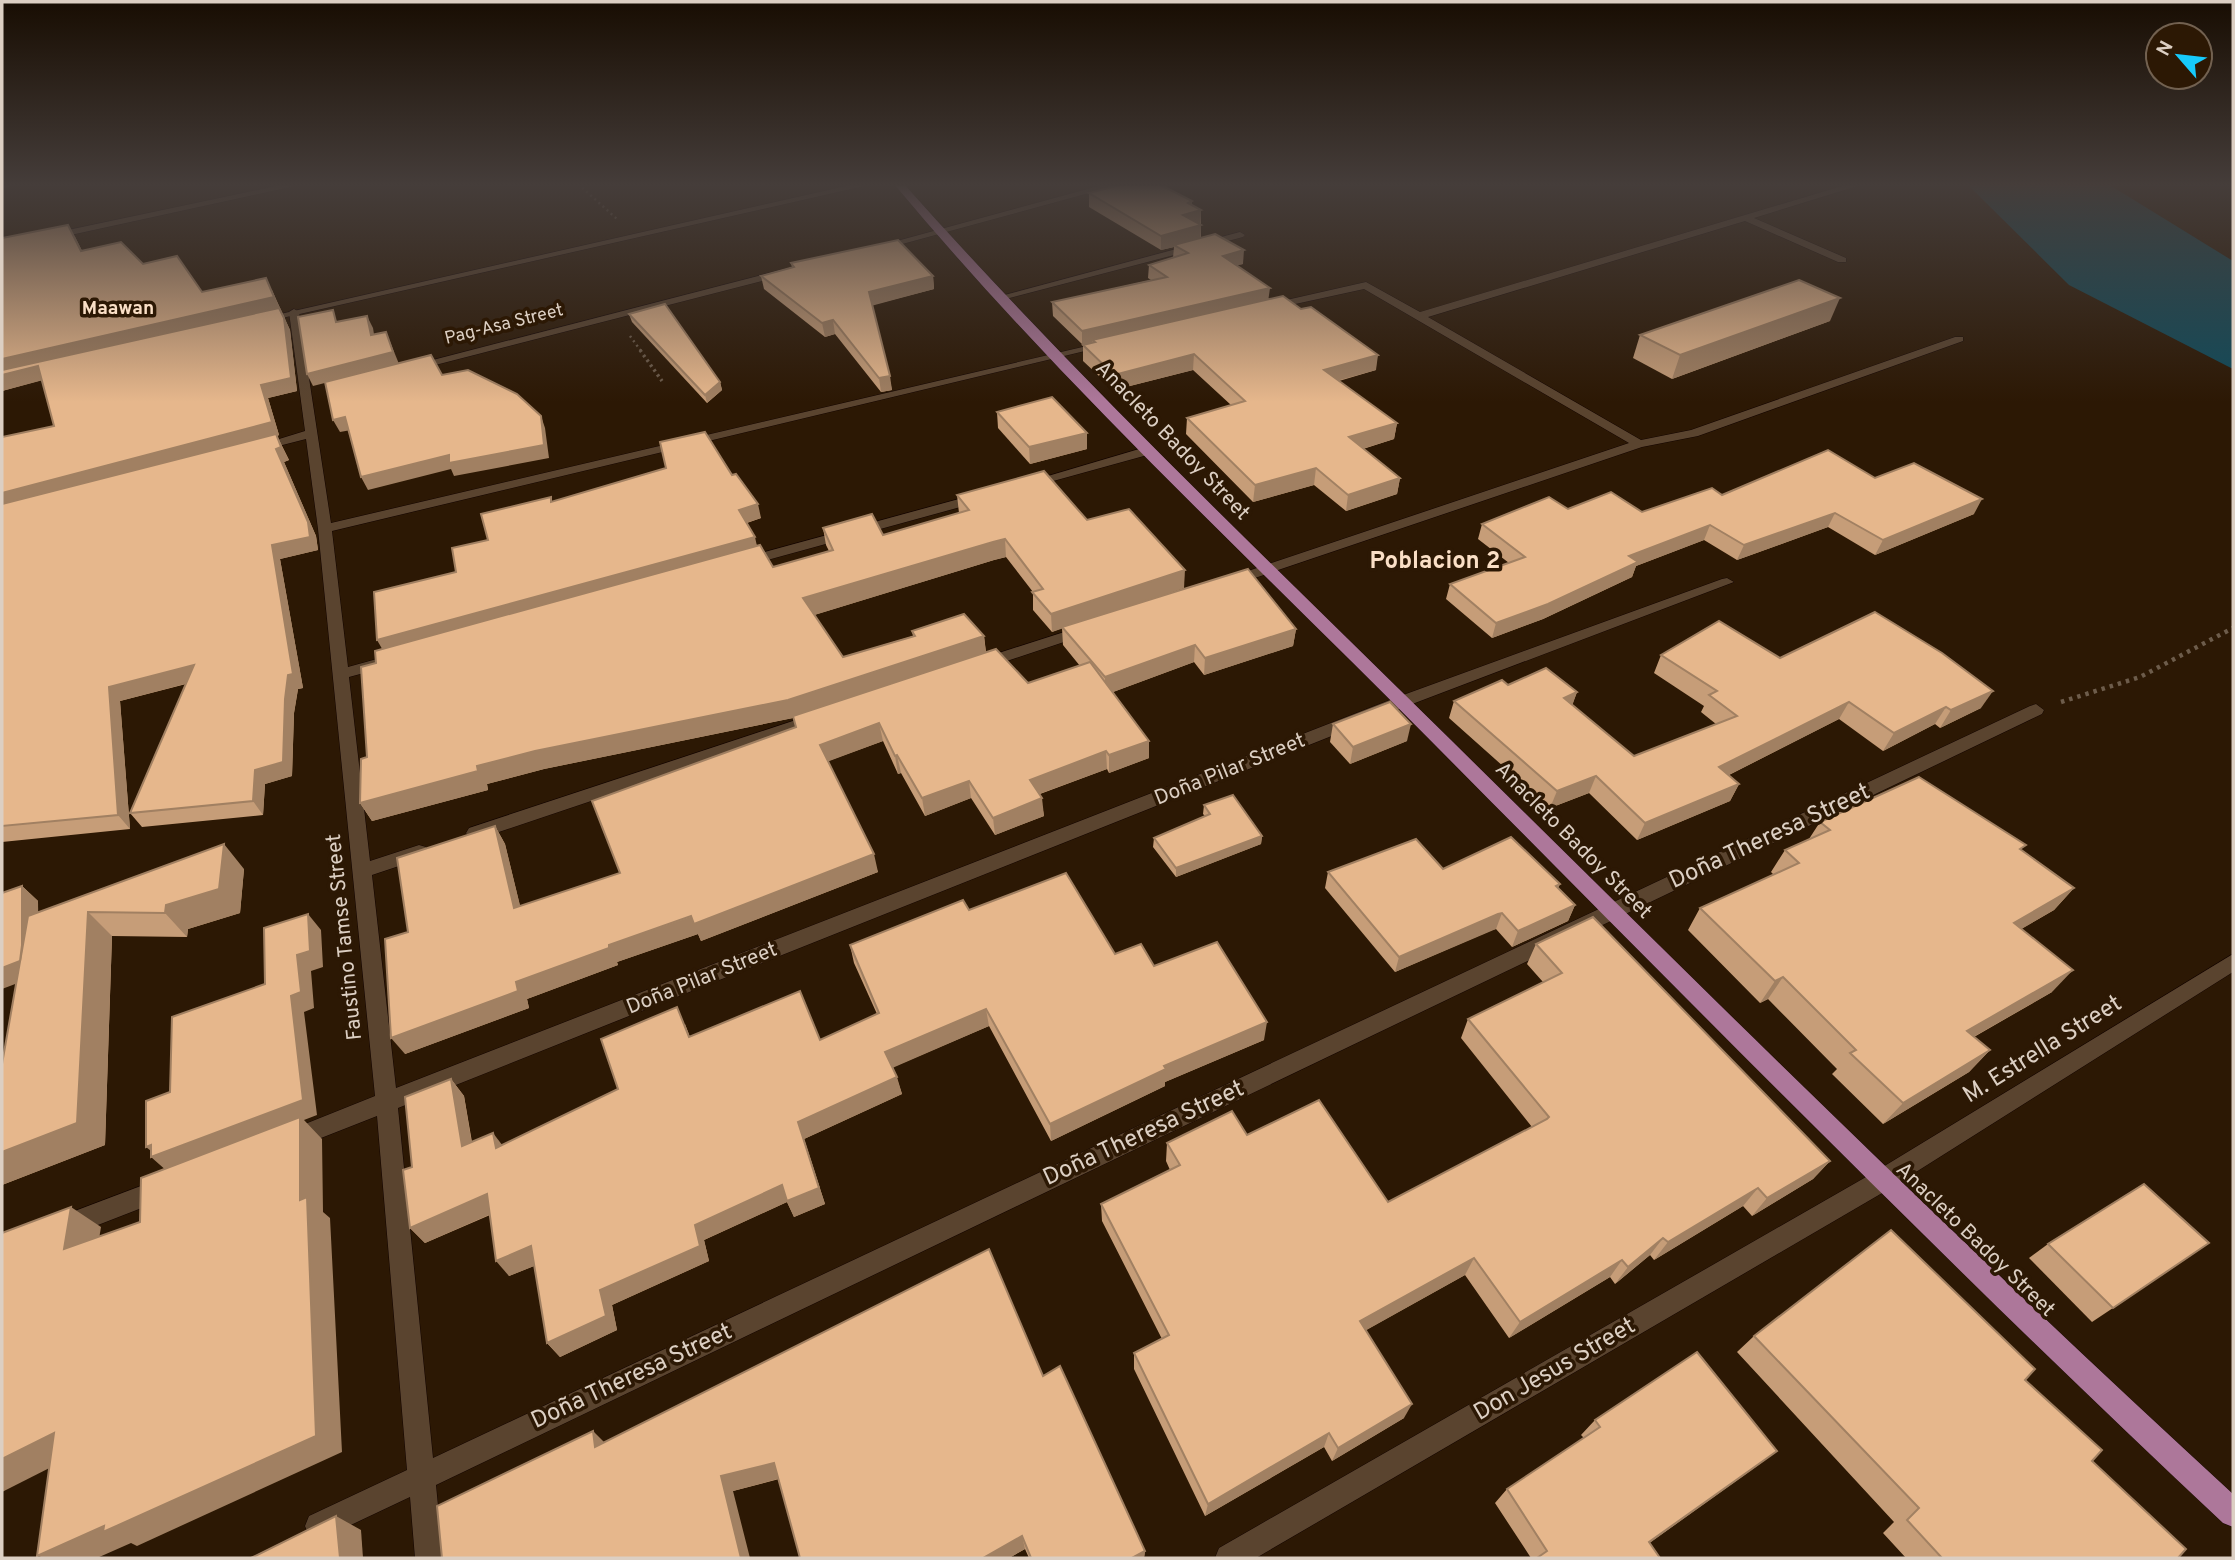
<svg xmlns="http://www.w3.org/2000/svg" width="2235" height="1560" font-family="Overpass,sans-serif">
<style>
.water{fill:#104b5b}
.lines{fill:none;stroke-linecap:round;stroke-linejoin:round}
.service-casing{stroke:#130400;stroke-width:1}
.minor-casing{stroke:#130400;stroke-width:1}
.tertiary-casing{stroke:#130400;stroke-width:1}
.primary-casing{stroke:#130400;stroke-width:1}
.path-far2{stroke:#6d5c4b;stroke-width:2.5;stroke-dasharray:2 3.5;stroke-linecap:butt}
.path-far1{stroke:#6d5c4b;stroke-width:3.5;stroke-dasharray:2.5 3.5;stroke-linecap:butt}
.path{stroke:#6d5c4b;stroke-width:4.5;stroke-dasharray:3.5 5;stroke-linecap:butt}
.service{fill:#5a442f;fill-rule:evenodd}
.minor{fill:#5a442f;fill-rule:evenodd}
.tertiary{fill:#5a442f;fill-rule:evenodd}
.primary{fill:#ad779a;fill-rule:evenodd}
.wall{fill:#c69d78;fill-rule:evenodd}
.shaded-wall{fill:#a18062}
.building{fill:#e6b78c;stroke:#a18062;stroke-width:2}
.labels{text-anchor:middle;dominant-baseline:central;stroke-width:7;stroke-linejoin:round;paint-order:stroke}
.far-street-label{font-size:18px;fill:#dccfc3;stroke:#2c1804}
.far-neighbourhood-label{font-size:19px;font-weight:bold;fill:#fadfc6;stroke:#2c1804}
.street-label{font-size:21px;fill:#dccfc3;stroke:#2c1804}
.quarter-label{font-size:24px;font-weight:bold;fill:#fadfc6;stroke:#2c1804}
.near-street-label{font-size:24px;fill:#dccfc3;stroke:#2c1804}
</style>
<rect width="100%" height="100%" fill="#2c1804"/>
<polygon class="water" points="1967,184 2108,184 2233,261 2233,369 2069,285"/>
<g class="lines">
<defs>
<polygon id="service" points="1240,232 1245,235 1243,237 1002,300 997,297"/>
<g id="minor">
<polygon points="2,184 18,184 2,189"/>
<polygon points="286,184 304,184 2,250 2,244"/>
<polygon points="1106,184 1122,184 884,249 875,247"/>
<polygon points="1849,184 1864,184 1754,218 1846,258 1846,262 1838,262 1745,221 1428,317 1641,440 1691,430 1955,337 1963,337 1963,341 1698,436 1642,447 1234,585 1229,586 1222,582 1224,579 1629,443 1364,289 1268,310 1264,309 1264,305 1366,282 1420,312"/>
<polygon points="785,269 789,270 789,274 412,371 406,367"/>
<polygon points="294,309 299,312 331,523 1104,342 1110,345 332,531 348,667 384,657 392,662 390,666 349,677 370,861 419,845 426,847 428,852 426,857 372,875 396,1088 1395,698 1722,579 1727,578 1734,582 1407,706 398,1108 433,1458 2030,706 2036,704 2044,710 2042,714 436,1485 443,1558 415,1558 410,1497 319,1540 309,1536 305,1526 309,1516 407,1470 377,1116 293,1149 285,1146 282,1139 285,1132 375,1096 318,529 306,439 259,451 253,447 305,431 289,312"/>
<polygon points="1146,447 1152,451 1151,454 1028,488 1021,484"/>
<polygon points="981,493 988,497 986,500 749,565 744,566 737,562 739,559"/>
<polygon points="1083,626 1088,628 1091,631 1088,634 983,669 975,664 977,660"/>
<polygon points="817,713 823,715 825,719 823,723 475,840 469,838 466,833 469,828"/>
<polygon points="2233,954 2233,972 1889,1189 1256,1558 1215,1558 1219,1548 1873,1173"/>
<polygon points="162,1178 170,1181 174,1189 170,1197 67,1237 59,1233 55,1225 59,1217"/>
</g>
<polygon id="tertiary" points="855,184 873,184 260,323 254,320"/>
<path id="primary" d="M894 184H904C1077 378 1265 557 1450 739 1708 994 1966 1249 2233 1494V1527L2223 1523C1953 1270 1694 1006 1434 744 1252 560 1060 383 894 184Z"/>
</defs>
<use href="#service" class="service-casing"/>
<use href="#minor" class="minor-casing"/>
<use href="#tertiary" class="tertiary-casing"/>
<use href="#primary" class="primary-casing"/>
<g class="path-far2">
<polyline points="578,184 617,219"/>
<polyline points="630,336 641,351"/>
</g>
<polyline class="path-far1" points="640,350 662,381"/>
<polyline class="path" points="2061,702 2140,677 2233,628"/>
<use href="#service" class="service"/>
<use href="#minor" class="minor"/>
<use href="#tertiary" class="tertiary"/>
<use href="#primary" class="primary"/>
</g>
<g class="wall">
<polygon points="1089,193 1192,205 1201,210 1201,238 1243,264 1237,265 1269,299 1376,370 1339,381 1397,423 1394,439 1363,449 1400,478 1397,494 1346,511 1314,485 1253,502 1186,434 1187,418 1231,405 1193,370 1114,390 1083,361 1083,345 1053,316 1052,302 1151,280 1148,278 1149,265 1173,258 1174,247 1161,250 1089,207"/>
<polygon points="75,237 82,251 143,264 202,292 272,290 290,330 297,391 268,398 279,435 277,436 289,460 284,462 316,536 318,550 280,559 303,688 298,689 294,713 292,776 265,784 263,815 142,827 130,813 186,684 120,701 130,829 2,842 2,437 54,426 42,380 2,391"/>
<polygon points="791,263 933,276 934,289 872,305 892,390 881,392 835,334 825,337 764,289 761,276 792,267"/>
<polygon points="629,314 720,382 722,390 707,403 632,322"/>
<polygon points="1830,321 1672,379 1633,358 1640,335"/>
<polygon points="997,412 1087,433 1087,449 1030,464 998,428"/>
<path d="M732 475 761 518 747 523 757 546 773 567 829 551 826 545 823 528 883 535 959 513 957 495 1087 520 1184 588 1114 611 1296 629 1293 646 1204 675 1194 662 1113 692 1149 741V758L1109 773 1107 769 1040 794 1044 816 995 835 971 798 925 816 901 773 898 774 883 741 828 761 878 872 701 941 698 934 617 962 618 965 527 999 529 1008 405 1054 408 932 495 826 505 844 520 906 620 873 796 727 793 718 544 769 487 784 488 790 372 821 360 803 367 757 376 663 382 649 488 540 551 497 552 502ZM1006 557 1033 592V610L1052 632 1062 628 1063 645 1080 666 1028 683 986 652 984 636 912 631 913 636 843 657 814 615 994 560Z"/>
<polygon points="1875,478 1974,514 1875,555 1828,527 1737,560 1704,540 1636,566 1632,577 1543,619 1492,638 1446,599 1450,584 1509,563 1478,539 1482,524 1568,509 1642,512 1722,495"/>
<polygon points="1661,655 1780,658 1981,708 1940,728 1935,724 1883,751 1839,719 1729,775 1739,784 1730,801 1637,840 1589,793 1550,808 1449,718 1454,701 1508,685 1577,692 1572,705 1634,756 1716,724 1701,712 1704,706 1654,673"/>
<polygon points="1333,724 1407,741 1350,764 1330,742"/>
<polygon points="1204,805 1262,836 1261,844 1176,877 1153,847 1154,838 1205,816 1203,814"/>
<polygon points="1820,822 2022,850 2074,888 2054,910 2021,929 2052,992 1974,1037 1990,1050 1969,1072 1883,1124 1832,1074 1837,1069 1768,999 1760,1003 1688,930 1700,908 1774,875 1771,872 1785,850 1809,839"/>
<polygon points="244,869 240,913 188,929 187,937 112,936 105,1145 2,1185 2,1064 16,984 22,886 38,901 38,912"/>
<polygon points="1443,869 1560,884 1558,888 1575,905 1568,921 1512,947 1496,929 1492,930 1395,972 1325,888 1328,872"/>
<polygon points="969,910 1154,966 1264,1040 1165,1082 1165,1086 1051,1141 989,1026 893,1067 902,1094 804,1139 825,1204 794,1217 787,1202 704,1240 709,1261 612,1305 617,1330 560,1357 547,1343 534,1266 509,1276 490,1215 425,1243 410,1228 412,1167 451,1079 464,1096 472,1142 502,1145 618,1089 685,1024 690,1037 820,1040 877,1014 854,963 850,945"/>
<polygon points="1536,944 1830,1161 1813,1179 1752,1216 1743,1206 1654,1260 1650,1255 1615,1284 1610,1277 1509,1338 1465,1275 1366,1330 1404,1418 1332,1461 1324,1447 1205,1516 1134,1369 1134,1353 1162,1339 1102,1221 1101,1204 1170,1170 1166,1161 1167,1143 1247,1135 1388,1202 1532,1127 1461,1038 1468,1019 1543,982 1527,964"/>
<polygon points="2048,1244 2113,1308 2092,1322 2029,1258"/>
<polygon points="1754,1336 2025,1380 2092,1461 2178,1558 1906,1558 1883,1533 1894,1522 1737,1352"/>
<polygon points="1043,1376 1145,1551 1144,1558 1029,1558 1025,1549 1009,1558 800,1558 779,1479 733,1491 604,1442"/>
<polygon points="1595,1420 1777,1451 1649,1543 1660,1558 1531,1558 1495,1503 1507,1489 1584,1438 1581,1435"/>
</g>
<g class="shaded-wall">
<polygon points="1192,201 1192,213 1201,210 1200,224 1183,215 1188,203"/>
<polygon points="68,225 75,237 88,263 81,251"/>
<polygon points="1201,225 1200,240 1174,245 1174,247 1161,250 1161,236"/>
<polygon points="1244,250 1243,264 1222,269 1223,256"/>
<polygon points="933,276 934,289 871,306 869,292"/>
<polygon points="266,278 290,330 297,391 268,398 279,435 277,436 289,460 284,462 316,536 318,550 280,559 303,688 298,689 294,713 292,776 265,784 263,815 253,801 255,770 285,699 2,509 2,493 261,385 280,309 2,373 2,359"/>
<polygon points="1270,288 1268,302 1092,340 1092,343 1082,345 1082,331"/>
<polygon points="1840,298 1830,321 1672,379 1680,355"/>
<polygon points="367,316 373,328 376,347 371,335"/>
<polygon points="833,320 835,334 825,337 822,323"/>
<polygon points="386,332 399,364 313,386 307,374"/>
<polygon points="1194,354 1193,370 1114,390 1114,375"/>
<polygon points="1378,355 1376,370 1322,385 1324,370"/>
<polygon points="38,366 47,379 2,391 2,375"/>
<polygon points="890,376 892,390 881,392 879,378"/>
<polygon points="720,382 722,390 707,403 705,395"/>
<polygon points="541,416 545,428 549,458 454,476 451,469 368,490 361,477"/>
<polygon points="345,417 351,430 340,432 333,420"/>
<polygon points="1397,423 1394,439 1346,454 1349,437"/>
<polygon points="1087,433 1087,449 1030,464 1029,447"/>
<polygon points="1316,468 1314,485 1253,502 1255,485"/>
<polygon points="1400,478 1397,494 1346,511 1348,495"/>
<polygon points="1982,499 1974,514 1875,555 1883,540"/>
<polygon points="758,504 761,518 743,524 739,510"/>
<polygon points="1835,513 1828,527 1737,560 1744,545"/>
<polygon points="1710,525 1704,540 1636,566 1632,577 1543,619 1492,638 1496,623 1629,556"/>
<polygon points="755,537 758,551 385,654 377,640"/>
<polygon points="1005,539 1006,557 994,560 808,617 803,598 993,542"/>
<polygon points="1185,570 1184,588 1052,632 1051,614"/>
<polygon points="1296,629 1293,646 1204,675 1205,658"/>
<polygon points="984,636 986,654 793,718 544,769 487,784 488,790 372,821 360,803 477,766"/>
<polygon points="1195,645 1194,662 1105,695 1105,677"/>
<polygon points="194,665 204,679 120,701 130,829 118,815 109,687"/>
<polygon points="1993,691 1981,708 1940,728 1951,710"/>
<polygon points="1577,692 1571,709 1564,698"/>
<polygon points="1849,702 1839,719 1711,784 1719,767"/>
<polygon points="1946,707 1935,724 1883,751 1894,733"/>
<polygon points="879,723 883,741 824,763 820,745"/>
<polygon points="1411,724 1407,741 1350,764 1353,747"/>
<polygon points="1149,741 1149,758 1109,773 1109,755"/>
<polygon points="1106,751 1107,769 1031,797 1030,780"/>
<polygon points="897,755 901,773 898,774 895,756"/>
<polygon points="1596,776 1589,793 1550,808 1557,791"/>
<polygon points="969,781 971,798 925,816 922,798"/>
<polygon points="1739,784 1730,801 1637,840 1645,823"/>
<polygon points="1042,798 1044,816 995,835 993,818"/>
<polygon points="495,826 505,844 525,926 514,908"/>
<polygon points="1262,836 1261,844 1176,877 1176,868"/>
<polygon points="224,844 244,869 240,913 188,929 187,937 165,913 166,905"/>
<polygon points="874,854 878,872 701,941 698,934 617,962 618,965 527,999 529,1008 405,1054 391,1038 516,982 609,945"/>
<polygon points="22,886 38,901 39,975 2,989 2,968"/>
<polygon points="2074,888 2054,910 1994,945 2014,923"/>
<polygon points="1575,905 1568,921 1512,947 1518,931"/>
<polygon points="88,912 112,936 105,1145 2,1185 2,1152"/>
<polygon points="1502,913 1496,929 1395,972 1399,957 1498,914"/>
<polygon points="308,914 321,930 323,967 311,971 314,1008 304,1012 317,1115 304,1120 322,1139 323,1212 330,1218 342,1452 137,1546 131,1543 97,1558 45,1558 37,1556 168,1172 151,1157 156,1155 146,1147 291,996 297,955"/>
<polygon points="2073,970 2052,992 1947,1052 1967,1031"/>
<polygon points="1783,977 1768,999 1760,1003 1775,981"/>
<polygon points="986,1009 989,1026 890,1069 885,1052"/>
<polygon points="1267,1022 1264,1040 1165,1082 1165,1086 1051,1141 1050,1124 1164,1066"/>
<polygon points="1990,1050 1969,1072 1883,1124 1903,1103"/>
<polygon points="897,1077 902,1094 804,1139 825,1204 794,1217 787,1202 704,1240 709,1261 612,1305 617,1330 560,1357 547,1343 600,1290 695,1225 798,1122"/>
<polygon points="451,1079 464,1096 475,1163 462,1146"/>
<polygon points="493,1133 506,1150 496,1148"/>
<polygon points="1830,1161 1813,1179 1752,1216 1767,1198"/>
<polygon points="1758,1188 1743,1206 1654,1260 1668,1242"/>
<polygon points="487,1194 500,1210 425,1243 410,1228"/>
<polygon points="71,1207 101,1227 94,1270 64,1249"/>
<polygon points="1663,1238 1650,1255 1615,1284 1628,1267"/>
<polygon points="531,1246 544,1262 509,1276 496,1261"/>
<polygon points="1474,1258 1465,1275 1354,1337 1360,1321"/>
<polygon points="1622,1260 1610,1277 1509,1338 1520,1322"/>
<polygon points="1412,1404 1404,1418 1332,1461 1338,1448"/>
<polygon points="593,1431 608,1446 595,1447"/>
<polygon points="54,1433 87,1449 2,1492 2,1459"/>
<polygon points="1329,1433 1324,1447 1205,1516 1208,1504"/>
<polygon points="1777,1451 1757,1466 1633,1555 1649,1542"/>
<polygon points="774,1463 785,1477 733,1491 750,1558 741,1558 721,1476"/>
<polygon points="336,1516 361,1530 363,1558 340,1558"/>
<polygon points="1022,1536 1025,1549 1009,1558 983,1558"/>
<polygon points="1145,1551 1144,1558 1132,1558"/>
</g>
<g class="building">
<polygon points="1124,184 1159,184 1192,201 1188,203 1201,210 1183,215 1201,225 1161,236 1089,193"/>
<polygon points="68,225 81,251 121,242 143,264 177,256 202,292 266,278 274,297 2,359 2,238"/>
<polygon points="1215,234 1244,250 1223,256 1270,288 1082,331 1052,302 1167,277 1149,265 1188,253 1174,245"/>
<polygon points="898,240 933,276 869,292 890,376 879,378 833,320 822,323 761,276 794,267 791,263"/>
<polygon points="1799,280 1840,298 1680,355 1640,335"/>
<polygon points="1283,296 1301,309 1311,307 1378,355 1324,370 1397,423 1349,437 1400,478 1348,495 1316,468 1255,485 1187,418 1245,401 1194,354 1114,375 1083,345 1095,342 1092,340"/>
<polygon points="665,304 720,382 705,395 629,314"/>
<polygon points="279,308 284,318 291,378 261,385 272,422 2,493 2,437 54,426 38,366 2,375 2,370"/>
<polygon points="333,310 336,322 367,316 371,335 386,332 393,352 307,374 298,317"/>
<polygon points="431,355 442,375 468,370 517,394 541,416 544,445 449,463 449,455 361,477 345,417 333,420 325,382"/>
<polygon points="1052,397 1087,433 1029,447 997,412"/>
<polygon points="705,432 732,475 736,474 758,504 739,510 755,537 377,640 374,592 456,572 452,548 488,540 481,514 551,497 551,502 666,468 660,442"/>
<polygon points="276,434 281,447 276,449 308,522 310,537 272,545 293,674 288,675 285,699 283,762 255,770 253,801 130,813 194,665 109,687 118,815 2,826 2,504"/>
<polygon points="1828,450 1875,478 1914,463 1982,499 1883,540 1835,513 1744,545 1710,525 1629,556 1638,562 1548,604 1496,623 1450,584 1525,557 1482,524 1549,497 1568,509 1611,492 1642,512 1712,488 1722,495"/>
<polygon points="1044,471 1087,520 1129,509 1185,570 1051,614 1032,592 1043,589 1005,539 993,542 803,598 843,657 915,636 912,631 964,614 984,636 788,700 535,751 477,766 478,771 360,803 361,759 367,757 361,667 376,663 375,651 760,545 773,567 833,550 823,528 872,514 883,535 969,510 957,495"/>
<polygon points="1248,569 1296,629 1205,658 1195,645 1105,677 1062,627"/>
<polygon points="1875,612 1942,653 1993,691 1951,710 1946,707 1894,733 1849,702 1719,767 1739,784 1645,823 1596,776 1557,791 1454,701 1502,680 1508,685 1546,668 1577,692 1564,698 1634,756 1737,716 1709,695 1717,691 1661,655 1719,621 1780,658"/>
<polygon points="996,649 1028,683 1090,662 1149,741 1109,755 1106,751 1030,780 1042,798 993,818 969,781 922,798 897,755 895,756 879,723 820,745 874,854 694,924 691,916 609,945 609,948 516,982 518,991 391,1038 385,939 408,932 397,858 495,826 514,908 620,873 592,801 796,727 793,716"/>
<polygon points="1390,702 1411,724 1353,747 1333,724"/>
<polygon points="1919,777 2026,845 2020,849 2074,888 2014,923 2073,970 1967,1031 1990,1050 1903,1103 1850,1053 1856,1050 1783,977 1775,981 1700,908 1799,863 1785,850 1830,830 1820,822"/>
<polygon points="1233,795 1262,836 1176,868 1154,838 1210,814 1204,805"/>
<polygon points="1511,837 1560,884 1556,886 1575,905 1518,931 1502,913 1498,914 1399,957 1328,872 1416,839 1443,869"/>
<polygon points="224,844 219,889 166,905 165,913 88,912 77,1123 2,1152 2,1064 28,916"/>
<polygon points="1066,873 1115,954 1141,944 1154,966 1217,942 1267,1022 1164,1066 1166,1069 1050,1124 986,1009 885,1052 897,1077 798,1122 819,1188 787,1201 782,1185 695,1225 700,1246 600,1290 606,1316 547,1343 531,1246 496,1261 487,1194 410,1228 403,1170 412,1167 405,1097 451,1079 462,1146 493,1133 496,1148 618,1089 601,1039 677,1007 689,1037 800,991 820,1040 879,1013 850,945 963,900 969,910"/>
<polygon points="22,886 22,945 20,961 2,968 2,893"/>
<polygon points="308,914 310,951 297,955 301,992 291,996 303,1100 151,1157 151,1145 146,1147 146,1101 170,1092 172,1017 265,984 264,928"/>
<polygon points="1593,917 1830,1161 1767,1198 1758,1188 1668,1242 1663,1238 1628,1267 1622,1260 1520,1322 1474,1258 1360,1321 1412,1404 1338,1448 1329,1433 1208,1504 1134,1353 1169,1335 1101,1204 1180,1165 1167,1143 1232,1111 1247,1135 1319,1100 1388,1202 1547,1119 1549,1117 1468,1019 1562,973 1536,944"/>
<polygon points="300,1117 300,1200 307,1197 316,1436 103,1532 104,1526 37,1556 54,1433 2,1459 2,1233 71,1207 64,1249 140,1222 141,1178"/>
<polygon points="2144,1184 2209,1243 2113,1308 2048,1244"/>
<polygon points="1891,1230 2035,1369 2025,1380 2102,1450 2092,1461 2186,1549 2178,1558 1942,1558 1907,1520 1919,1508 1754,1336"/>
<polygon points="989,1249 1043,1376 1060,1366 1145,1551 1132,1558 1031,1558 1022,1536 983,1558 800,1558 774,1463 721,1476 741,1558 442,1558 437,1506 593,1431 595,1447"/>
<polygon points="1697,1352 1777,1451 1649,1542 1660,1558 1537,1558 1547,1551 1507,1489 1600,1427 1595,1420"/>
<polygon points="336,1516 340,1558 251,1558"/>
</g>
<linearGradient id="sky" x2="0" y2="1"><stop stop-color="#180d02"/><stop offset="0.46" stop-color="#453d3a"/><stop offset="1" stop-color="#453d3a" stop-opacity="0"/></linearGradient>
<rect width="2235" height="402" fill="url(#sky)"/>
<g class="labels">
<g class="far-street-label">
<text transform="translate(504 325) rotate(-14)">Pag-Asa Street</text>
</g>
<g class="far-neighbourhood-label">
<text x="118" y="309">Maawan</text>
</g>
<g class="street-label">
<text transform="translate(1172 441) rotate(46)">Anacleto Badoy Street</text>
<text transform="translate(1230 770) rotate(-22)">Doña Pilar Street</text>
<text transform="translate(1573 841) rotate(45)">Anacleto Badoy Street</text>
<text transform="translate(345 937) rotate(-96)">Faustino Tamse Street</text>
<text transform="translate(702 979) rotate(-22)">Doña Pilar Street</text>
<text transform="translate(1975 1240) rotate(44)">Anacleto Badoy Street</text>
</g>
<g class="quarter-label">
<text x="1435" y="562">Poblacion 2</text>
</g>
<g class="near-street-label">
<text transform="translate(1770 837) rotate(-25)">Doña Theresa Street</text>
<text transform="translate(2043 1050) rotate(-32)">M. Estrella Street</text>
<text transform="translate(1144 1134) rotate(-25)">Doña Theresa Street</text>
<text transform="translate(1555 1370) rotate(-30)">Don Jesus Street</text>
<text transform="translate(632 1377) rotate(-25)">Doña Theresa Street</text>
</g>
</g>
<rect width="2235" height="1560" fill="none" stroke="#dccfc3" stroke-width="7"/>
<g transform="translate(2179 56) rotate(298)"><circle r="33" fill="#2c1804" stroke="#726150" stroke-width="2"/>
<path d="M0-5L12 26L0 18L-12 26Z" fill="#17cafb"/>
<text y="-10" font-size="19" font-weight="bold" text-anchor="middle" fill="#dccfc3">N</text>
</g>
</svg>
